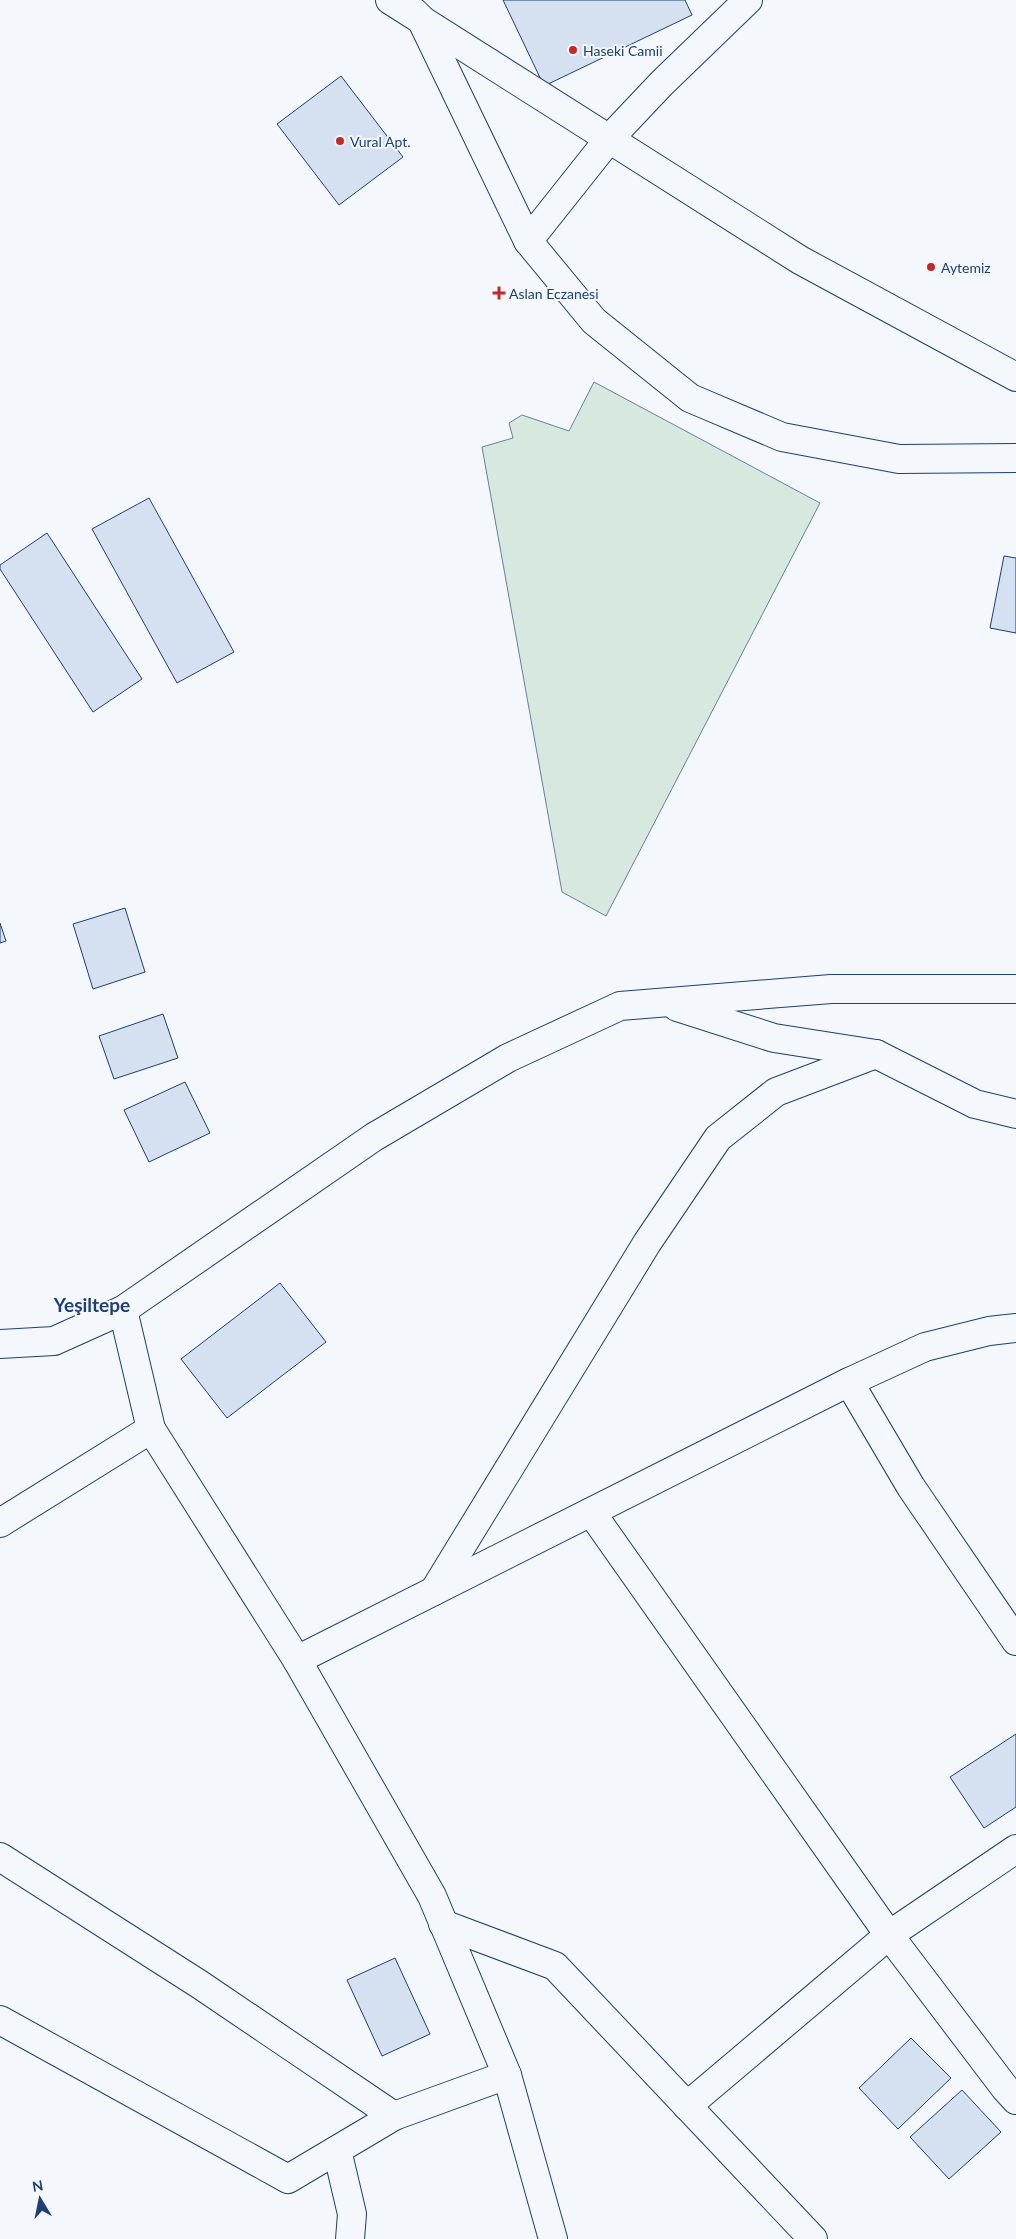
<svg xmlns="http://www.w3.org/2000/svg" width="1016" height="2239" font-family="Lato,sans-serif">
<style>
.green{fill:#d7e8df;stroke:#687fa3}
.building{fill:#d5e0f0;stroke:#1d3f73}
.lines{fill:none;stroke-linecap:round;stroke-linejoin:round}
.minor-casing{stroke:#1d3f73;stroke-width:30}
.major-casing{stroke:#1d3f73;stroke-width:30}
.minor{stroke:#f4f7fb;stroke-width:28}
.major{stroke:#f4f7fb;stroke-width:28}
.poi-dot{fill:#c62828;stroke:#f4f7fb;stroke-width:2}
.labels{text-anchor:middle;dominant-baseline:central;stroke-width:4;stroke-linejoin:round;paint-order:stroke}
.poi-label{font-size:14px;fill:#1d3f73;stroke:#f4f7fb;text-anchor:start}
.district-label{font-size:19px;font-weight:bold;fill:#1d3f73;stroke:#f4f7fb}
</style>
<rect width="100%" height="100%" fill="#f4f7fb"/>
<polygon class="green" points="594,382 820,503 606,916 562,892 482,447 513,438 509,423 522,415 569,431"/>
<g class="building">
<polygon points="503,0 685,0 692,15 544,86"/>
<polygon points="341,76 403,157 339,205 277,124"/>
<polygon points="149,498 234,652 177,683 92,529"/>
<polygon points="47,533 142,679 93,712 0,569 0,565"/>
<polygon points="1004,556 1016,558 1016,633 990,628"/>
<polygon points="125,908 145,972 93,989 73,924"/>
<polygon points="0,923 6,941 0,943"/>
<polygon points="163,1014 178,1058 114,1079 99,1036"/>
<polygon points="185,1082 210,1133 149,1162 124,1110"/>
<polygon points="280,1283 326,1342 227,1418 181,1359"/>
<polygon points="1016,1734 1016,1807 984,1828 950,1777"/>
<polygon points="395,1958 430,2034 382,2056 347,1980"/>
<polygon points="911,2038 951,2078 898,2129 859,2088"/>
<polygon points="962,2090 1001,2132 949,2179 910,2137"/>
</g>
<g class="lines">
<defs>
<g id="minor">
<polyline points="414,12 421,19 528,241 594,321 690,398 782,437 899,459 1016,458"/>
<polyline points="528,241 609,139 662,83 748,0"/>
<polyline points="677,1007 774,1038 876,1054 975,1104 1016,1114"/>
<polyline points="123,1310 151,1429 297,1660 432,1896 507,2075 553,2239"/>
<polyline points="0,1344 54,1341 123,1310 374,1137 508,1058 620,1006 831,989 1016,989"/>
<polyline points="849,1382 911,1487 1016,1641"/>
<polyline points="591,1512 889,1935 1016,1849"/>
<polyline points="0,1523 151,1429"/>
<polyline points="434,1591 647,1243 718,1138 776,1092 876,1054"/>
<polyline points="297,1660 849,1382 925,1347 989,1331 1016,1328"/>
<polyline points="0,1857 199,1984 394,2116"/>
<polyline points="443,1924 555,1966 813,2239"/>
<polyline points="0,2020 288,2179 394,2116 507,2075"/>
<polyline points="687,2106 889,1935 1005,2088 1016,2100"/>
<polyline points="337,2150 352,2214 350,2239"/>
</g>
<polyline id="major" points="390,0 800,260 1016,377"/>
</defs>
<use href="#minor" class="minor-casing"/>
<use href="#major" class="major-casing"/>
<use href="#minor" class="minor"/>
<use href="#major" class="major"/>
</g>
<g class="poi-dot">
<circle cx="573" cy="50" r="5"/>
<circle cx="340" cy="141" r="5"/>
<circle cx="931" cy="267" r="5"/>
<path d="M496.5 285.5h5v5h5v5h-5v5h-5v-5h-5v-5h5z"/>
</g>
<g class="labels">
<g class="poi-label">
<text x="583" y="50">Haseki Camii</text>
<text x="350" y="141">Vural Apt.</text>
<text x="941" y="267">Aytemiz</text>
<text x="509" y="293">Aslan Eczanesi</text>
</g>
<g class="district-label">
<text x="92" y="1304">Yeşiltepe</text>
</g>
</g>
<g transform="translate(40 2199) rotate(350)" stroke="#f4f7fb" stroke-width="4" paint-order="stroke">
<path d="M0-4L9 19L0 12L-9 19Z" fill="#1d3f73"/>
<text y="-8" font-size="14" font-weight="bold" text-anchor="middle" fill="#1d3f73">N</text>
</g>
</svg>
